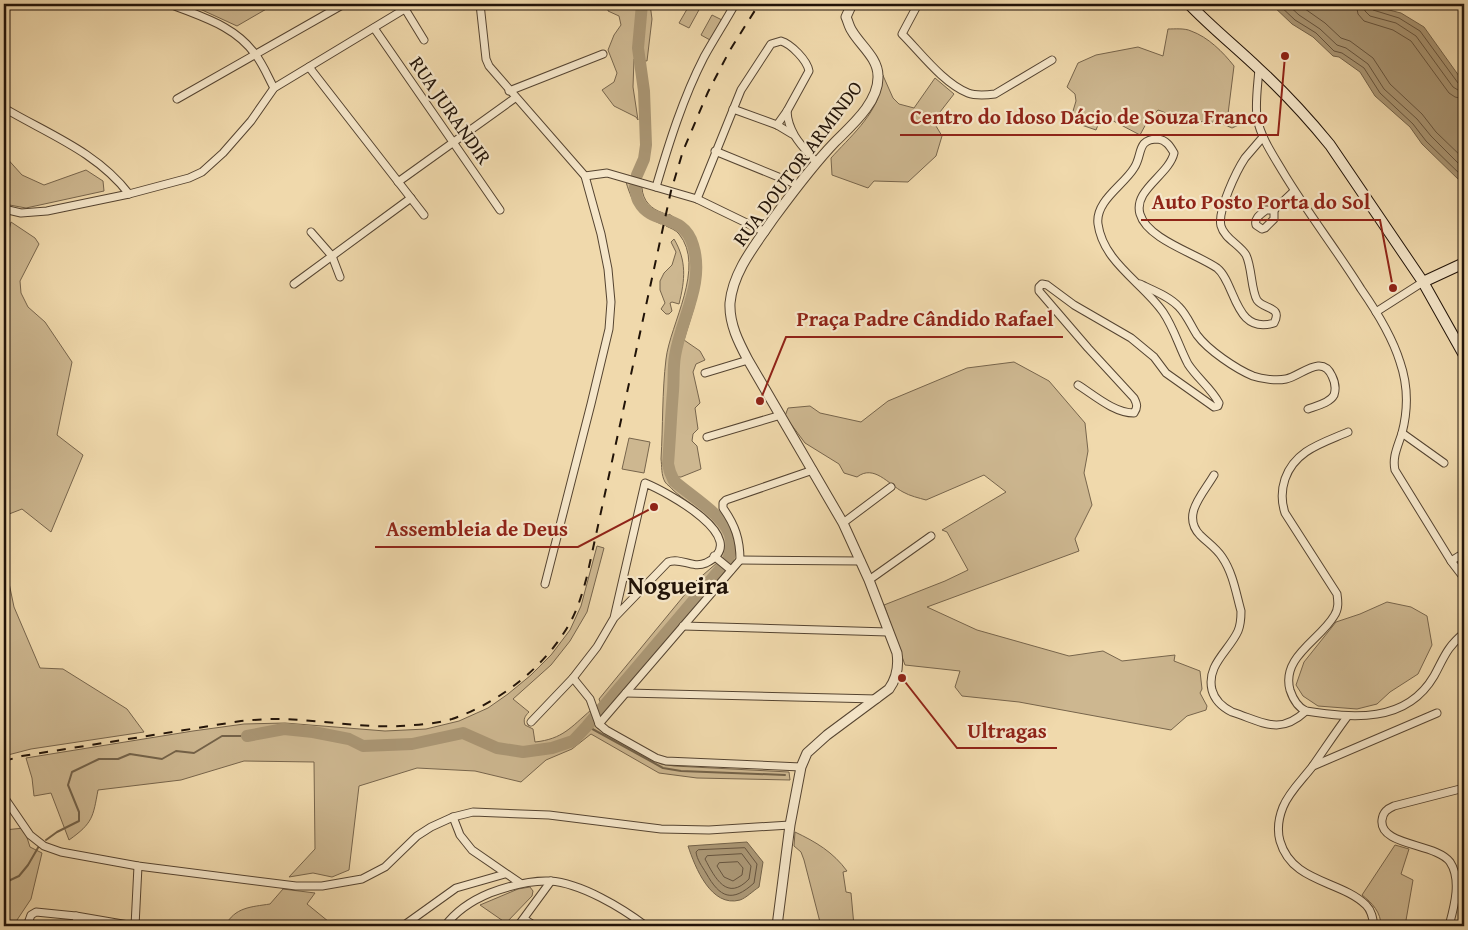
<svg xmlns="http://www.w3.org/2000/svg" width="1468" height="930" font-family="'Gentium Book Plus',serif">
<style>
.green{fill:#cdb790;stroke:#77654c}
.water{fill:#aa9674;stroke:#736249}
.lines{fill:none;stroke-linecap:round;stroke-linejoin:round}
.shore{stroke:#66543e;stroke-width:1}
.stream{stroke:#736249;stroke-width:2}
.river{stroke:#aa9674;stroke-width:12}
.minor-casing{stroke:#554431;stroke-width:9}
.tertiary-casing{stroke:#554431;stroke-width:11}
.secondary-casing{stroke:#211308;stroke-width:12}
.minor{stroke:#f5e6c9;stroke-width:7}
.tertiary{stroke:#f5e6c9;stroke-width:9}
.secondary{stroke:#f5e6c9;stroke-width:10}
.rail{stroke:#211308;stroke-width:2;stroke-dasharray:9 9;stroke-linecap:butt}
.labels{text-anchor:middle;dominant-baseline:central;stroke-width:4.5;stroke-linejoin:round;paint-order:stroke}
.street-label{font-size:20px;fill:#211308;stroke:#f5e6c9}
.district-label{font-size:25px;font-weight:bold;fill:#211308;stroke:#f5e6c9}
.leader{fill:none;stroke:#8f2418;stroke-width:2}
.callout-dot{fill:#8f2418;stroke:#f5e6c9;stroke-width:2}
.callout-label{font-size:21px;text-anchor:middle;font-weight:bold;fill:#8f2418;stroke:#f5e6c9;stroke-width:4.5;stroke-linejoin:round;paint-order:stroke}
</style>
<rect width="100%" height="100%" fill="#f0d9ac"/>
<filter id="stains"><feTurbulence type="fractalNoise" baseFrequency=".004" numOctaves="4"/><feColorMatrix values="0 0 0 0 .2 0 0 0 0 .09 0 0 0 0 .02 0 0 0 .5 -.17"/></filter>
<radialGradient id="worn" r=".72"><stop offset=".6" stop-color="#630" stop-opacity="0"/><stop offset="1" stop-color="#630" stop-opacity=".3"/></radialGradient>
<g class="green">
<polygon points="189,4 275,4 237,26"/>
<polygon points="608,4 650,4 652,19 647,61 634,59 633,87 638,120 636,117 614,106 602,90 614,82 617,73 608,50 614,35 621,25 619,16 608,11"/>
<polygon points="690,4 700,8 689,28 679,23"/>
<polygon points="712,15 722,20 710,40 701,35"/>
<path d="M1168 29C1175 29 1185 28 1191 31 1208 37 1223 52 1234 66L1228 114 1241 120V124L1232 128C1212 118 1203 124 1185 120 1176 118 1167 113 1158 110L1147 122 1140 135 1102 115 1096 130 1070 121 1076 101 1075 94 1067 87 1078 63 1096 55 1138 47 1163 56Z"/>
<path d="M881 71 893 98 899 104 914 108 935 78 954 94 933 121 942 136 936 156 908 182 874 181 868 188 832 175 831 158C849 138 876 115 881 87 882 82 881 76 881 71Z"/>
<polygon points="4,155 22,175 44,185 86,170 103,181 104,191 26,208 4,204"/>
<path d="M626 182 642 188C643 201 651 209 663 213L661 224C639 214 633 205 626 182Z"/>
<path d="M669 214C678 220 689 227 694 237 710 269 693 309 684 340L700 351 705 360 696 364 693 372 700 403 695 408 698 429 693 434 692 441 697 446 701 469 681 477H678C699 505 755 518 730 565L720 557C733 524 693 509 673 490 671 487 667 485 665 482 661 475 662 466 661 459 663 426 662 392 666 359 670 324 706 267 679 234 676 230 670 228 666 226Z"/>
<polygon points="11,222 35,238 39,244 20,281 21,293 28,307 45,322 72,362 57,435 83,455 51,532 22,509 4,516 4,250"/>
<path d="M674 239C687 261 685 280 679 304L672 302 670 303 672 311 669 314H666L661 309 665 303 660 290V281L664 273 672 265 676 252 671 242Z"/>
<path d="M1014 362 1049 381 1085 423 1088 451 1084 473 1092 505 1075 539 1079 551 927 607 977 630 1069 656 1103 651 1122 661 1175 655 1174 661 1200 671 1202 689 1200 693 1207 706 1206 710 1187 716 1171 730 1019 702 962 696 955 687 960 671 905 665 884 605 945 581 968 570 947 532 942 530 1006 492 984 475 926 500C919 498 910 496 903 492 888 484 874 464 857 477L844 473 839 464 805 443 785 416 788 408 810 406 820 413 861 422 888 401 967 368Z"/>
<polygon points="629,438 650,442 644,473 622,469"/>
<path d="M597 546 604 548 587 612 570 641 551 665 513 699 529 712C525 716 523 719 525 725L533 729 535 742C563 739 571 727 591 710L597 728 661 764 674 766 789 772 790 780 697 778 659 773 591 734 572 749 546 760 521 782 475 771 417 768 359 786 349 870 332 877 313 873 289 877 315 849 314 762 244 761 181 780 98 790C93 817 93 823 69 840L51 793 34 796 32 778 26 758 193 731 244 724 285 723 385 731 426 729 459 721 488 708 508 694 531 675 551 655 570 630 581 606Z"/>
<polygon points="4,559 14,607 40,668 63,669 127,709 144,732 31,749 4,756"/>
<polygon points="718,562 727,569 604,712 599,699 696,581"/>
<polygon points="1387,602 1411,607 1427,616 1432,645 1418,674 1390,692 1377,704 1357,709 1318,706 1303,696 1296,685 1304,662 1336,622 1360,614"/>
<polygon points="24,828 30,847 42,853 31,899 13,926 4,926 4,830"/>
<path d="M795 832C816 842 833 852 847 871L843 872 846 892 851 893 854 926H821L804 860 801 852 794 846Z"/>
<path d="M1395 845 1409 849 1401 874 1413 880 1405 926H1381C1381 912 1372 903 1362 895Z"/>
<polygon points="530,887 533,891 532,896 506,923 480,905 518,889"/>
<path d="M283 889 315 893 307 904 334 926H225C235 907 251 907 270 904Z"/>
</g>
<g class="water">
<polygon points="1271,4 1369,5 1401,13 1424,27 1464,83 1464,194 1460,181 1422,144 1410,127 1375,96 1360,72 1339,57 1333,56 1313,37 1292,24"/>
<path d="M747 842 763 862 759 887C753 891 746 898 740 900 711 908 695 867 688 846Z"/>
</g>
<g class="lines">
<g class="shore">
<polyline points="1278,4 1295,20 1316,33 1334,51 1342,53 1364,68 1380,93 1413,124 1426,141 1464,178"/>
<polyline points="1287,4 1299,15 1320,29 1337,45 1346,48 1368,64 1384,89 1417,119 1431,136 1464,169"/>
<polyline points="1298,4 1325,23 1341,38 1350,41 1373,58 1390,84 1422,114 1436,132 1464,159"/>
<polyline points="1356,4 1358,14 1364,21 1393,30 1411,41 1449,93 1455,97 1464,99"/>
<polyline points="1363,4 1365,11 1370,16 1396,23 1416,36 1453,87 1458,90 1464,91"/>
<polyline points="1370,4 1373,10 1399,18 1420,31 1458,83 1464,85"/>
<path d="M745 848 757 864 754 883C732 903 720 898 706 873 702 866 697 860 696 852L698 850Z"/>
<path d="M742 854 751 866 749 879C727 902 715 878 705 859L707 856Z"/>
<polygon points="738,862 743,868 742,875 733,881 724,877 717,866 719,863"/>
</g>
<g class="stream">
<polyline points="587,726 663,768 681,771 785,775"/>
<polyline points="46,840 57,832 79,821 79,812 68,785 72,772 99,759 118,759 130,754 162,759 176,751 194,753 222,736 247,736"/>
<polyline points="4,883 19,876 28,865 39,846"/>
</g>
<g class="river">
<polyline points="637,175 644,159 646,145 644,91 638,48 642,4"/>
<path d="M247 736 284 729 313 732 349 739 363 746 412 744 463 733 497 748 523 752 552 748 573 741 587 726 728 560C730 554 732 547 731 540 730 519 689 495 674 481L670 472 668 464C670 439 671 415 673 391 674 380 673 368 675 356 681 319 705 283 693 245 683 212 652 226 639 202 636 198 636 191 635 187"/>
</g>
<defs>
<g id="minor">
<path d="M170 4C201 17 234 25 255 54 263 64 268 77 274 88"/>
<polyline points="402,4 424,40"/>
<polyline points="480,4 486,59 489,66 585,176 601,234 608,269 611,302 609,329 591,404 545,584"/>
<path d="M918 4 902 34C921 53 943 83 968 93 976 96 987 95 995 94L1052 60"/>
<polyline points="374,28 500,210"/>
<polyline points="309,67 424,215"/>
<path d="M1259 68C1258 84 1255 102 1257 118 1261 138 1273 155 1283 172 1307 212 1336 249 1361 289 1377 312 1392 336 1400 362 1408 385 1408 410 1402 433 1398 446 1392 457 1395 470L1451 561 1464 578"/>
<polyline points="509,91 603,54"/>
<polyline points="177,99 344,4"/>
<path d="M4 108C48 134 97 152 129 194"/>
<polyline points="733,109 777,125 792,134"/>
<path d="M787 111C788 133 802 146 816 162"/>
<polyline points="715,151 798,185"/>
<polyline points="585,176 607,173 697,199 765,232"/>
<polyline points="398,182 515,98"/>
<path d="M656 187C669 143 683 98 704 57 714 39 725 22 735 4"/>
<path d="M697 199 741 90 771 44 781 41C791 44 807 60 809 71L787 111 777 125"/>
<polyline points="4,209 21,213 47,211 129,194 189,178 202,172 223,153 251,121 274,88 413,4"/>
<path d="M1266 210H1274V219L1265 228 1262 229 1256 225C1254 218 1261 214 1266 210Z"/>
<polyline points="1274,210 1294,191"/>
<polyline points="311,232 332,256 340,277"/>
<polyline points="294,284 411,198"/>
<path d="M1140 284C1152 290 1169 296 1179 307 1187 315 1191 326 1197 335 1208 350 1236 369 1253 376 1262 379 1276 381 1286 379 1301 376 1322 353 1332 376 1335 382 1336 389 1334 395 1330 403 1316 406 1308 409"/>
<polyline points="1376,312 1423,282"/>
<polyline points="705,373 748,360"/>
<path d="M1078 385C1094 395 1114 413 1134 413 1138 407 1137 404 1134 398L1088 348 1039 291V287L1042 284 1047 285 1074 305 1131 338 1154 357 1166 373 1214 407 1218 406 1219 403C1211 388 1197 378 1188 364 1179 347 1174 328 1163 312 1143 283 1103 262 1098 224 1095 201 1124 185 1134 168 1143 155 1136 139 1158 139 1166 140 1170 146 1174 153 1169 175 1133 190 1140 214 1147 239 1197 254 1217 268 1236 283 1234 335 1274 323 1283 306 1264 310 1257 300 1251 290 1252 267 1246 255 1240 245 1224 238 1221 226 1217 211 1237 170 1245 158 1251 151 1257 144 1263 137"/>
<path d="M1348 432C1323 443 1295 450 1285 479 1281 491 1281 501 1285 513L1337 594C1338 601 1339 609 1334 616 1320 640 1281 657 1290 690 1293 699 1297 707 1306 711 1352 718 1406 724 1434 676 1444 658 1446 648 1464 633"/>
<polyline points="1402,433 1444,463"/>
<polyline points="707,437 781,415"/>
<path d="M1214 475C1203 494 1181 515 1200 535 1208 543 1216 548 1222 557 1233 573 1236 593 1241 611 1241 618 1241 624 1238 631 1229 651 1206 665 1212 690 1215 701 1222 707 1232 712 1263 722 1279 736 1306 711"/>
<polyline points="843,523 891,487"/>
<polyline points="714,556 731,570"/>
<polyline points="740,560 861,561"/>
<polyline points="1451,561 1464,553"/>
<polyline points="869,580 931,536"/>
<polyline points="683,626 888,632"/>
<polyline points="573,678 590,699 599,724 606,730 656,758 666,761 801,767"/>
<polyline points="626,693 877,699"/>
<path d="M1347 717C1335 733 1324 750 1312 767 1302 780 1289 792 1283 807 1279 817 1277 830 1280 841 1292 883 1340 880 1366 905 1372 911 1373 919 1374 926"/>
<path d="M531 722 573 678 597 647 614 618 645 483C665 491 755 539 706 563 692 569 681 557 668 562L614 618"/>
<path d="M599 724 740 560C740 539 735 525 723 508V503L726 500 813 470"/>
<polyline points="1313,766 1437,713"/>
<polyline points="4,797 30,835 44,846 61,852 138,866 296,886 322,886 362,879 385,867 417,836 431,827 453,817 473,812 549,815 661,829 709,830 790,825"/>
<polyline points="453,817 460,835 472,850 520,883"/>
<polyline points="76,916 78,926"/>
<polyline points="524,919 535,926"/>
<polyline points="27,926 31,915 36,912 76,916 134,926"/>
<polyline points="135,926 138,866"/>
<polyline points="403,926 456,888 505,874"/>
<path d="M445 926C456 911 473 900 490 893 509 886 530 880 550 881 581 883 622 908 646 926"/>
<polyline points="518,926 551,881"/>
<path d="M1449 926C1454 907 1462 880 1450 862 1436 843 1379 846 1382 820 1383 812 1387 809 1394 806L1464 788"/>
</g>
<path id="tertiary" d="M777 926 790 825 801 767 807 753 827 735 889 689C897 678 899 667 897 653L869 580 843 523 748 360C739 343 729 324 730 303 733 271 756 244 773 219 793 192 812 166 835 142 852 125 879 102 878 76 878 58 860 45 852 31 849 27 848 21 846 17L852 4"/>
<g id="secondary">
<path d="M1189 4C1211 27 1236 47 1259 69 1285 93 1308 118 1330 145L1423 282 1464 355"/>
<polyline points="1423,282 1464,263"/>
</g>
</defs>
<use href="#minor" class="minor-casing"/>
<use href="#tertiary" class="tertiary-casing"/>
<use href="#secondary" class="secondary-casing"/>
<use href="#minor" class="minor"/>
<use href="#tertiary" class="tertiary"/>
<use href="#secondary" class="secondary"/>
<path class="rail" d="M4 761 22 756 241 721C252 720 264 719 275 719 317 719 358 728 400 726 417 725 436 724 452 719 501 702 548 665 572 619 579 605 583 591 587 576L671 191 683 151 708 92 730 50 759 4"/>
</g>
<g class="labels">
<g class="street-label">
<text transform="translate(451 110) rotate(55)">RUA JURANDIR</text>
<text transform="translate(797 163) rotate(-53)">RUA DOUTOR ARMINDO</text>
</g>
<g class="district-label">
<text x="678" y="585">Nogueira</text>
</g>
</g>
<path class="leader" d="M1285 56L1278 135H900M1393 288L1380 220H1141M760 401L786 337H1063M654 507L578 547H375M902 678L957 748H1057"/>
<g class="callout-dot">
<circle cx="1285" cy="56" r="5"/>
<circle cx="1393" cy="288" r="5"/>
<circle cx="760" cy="401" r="5"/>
<circle cx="654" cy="507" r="5"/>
<circle cx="902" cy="678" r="5"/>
</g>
<g class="callout-label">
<text x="1089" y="124">Centro do Idoso Dácio de Souza Franco</text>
<text x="1261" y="209">Auto Posto Porta do Sol</text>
<text x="925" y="326">Praça Padre Cândido Rafael</text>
<text x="477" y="536">Assembleia de Deus</text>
<text x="1007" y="738">Ultragas</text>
</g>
<rect width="1468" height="930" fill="none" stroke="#f0d9ac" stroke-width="20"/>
<rect x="5" y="5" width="1458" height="920" fill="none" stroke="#211308" stroke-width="2.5"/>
<rect x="10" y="10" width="1448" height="910" fill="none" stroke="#211308"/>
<rect width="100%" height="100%" filter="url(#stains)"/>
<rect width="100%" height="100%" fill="url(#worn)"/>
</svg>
